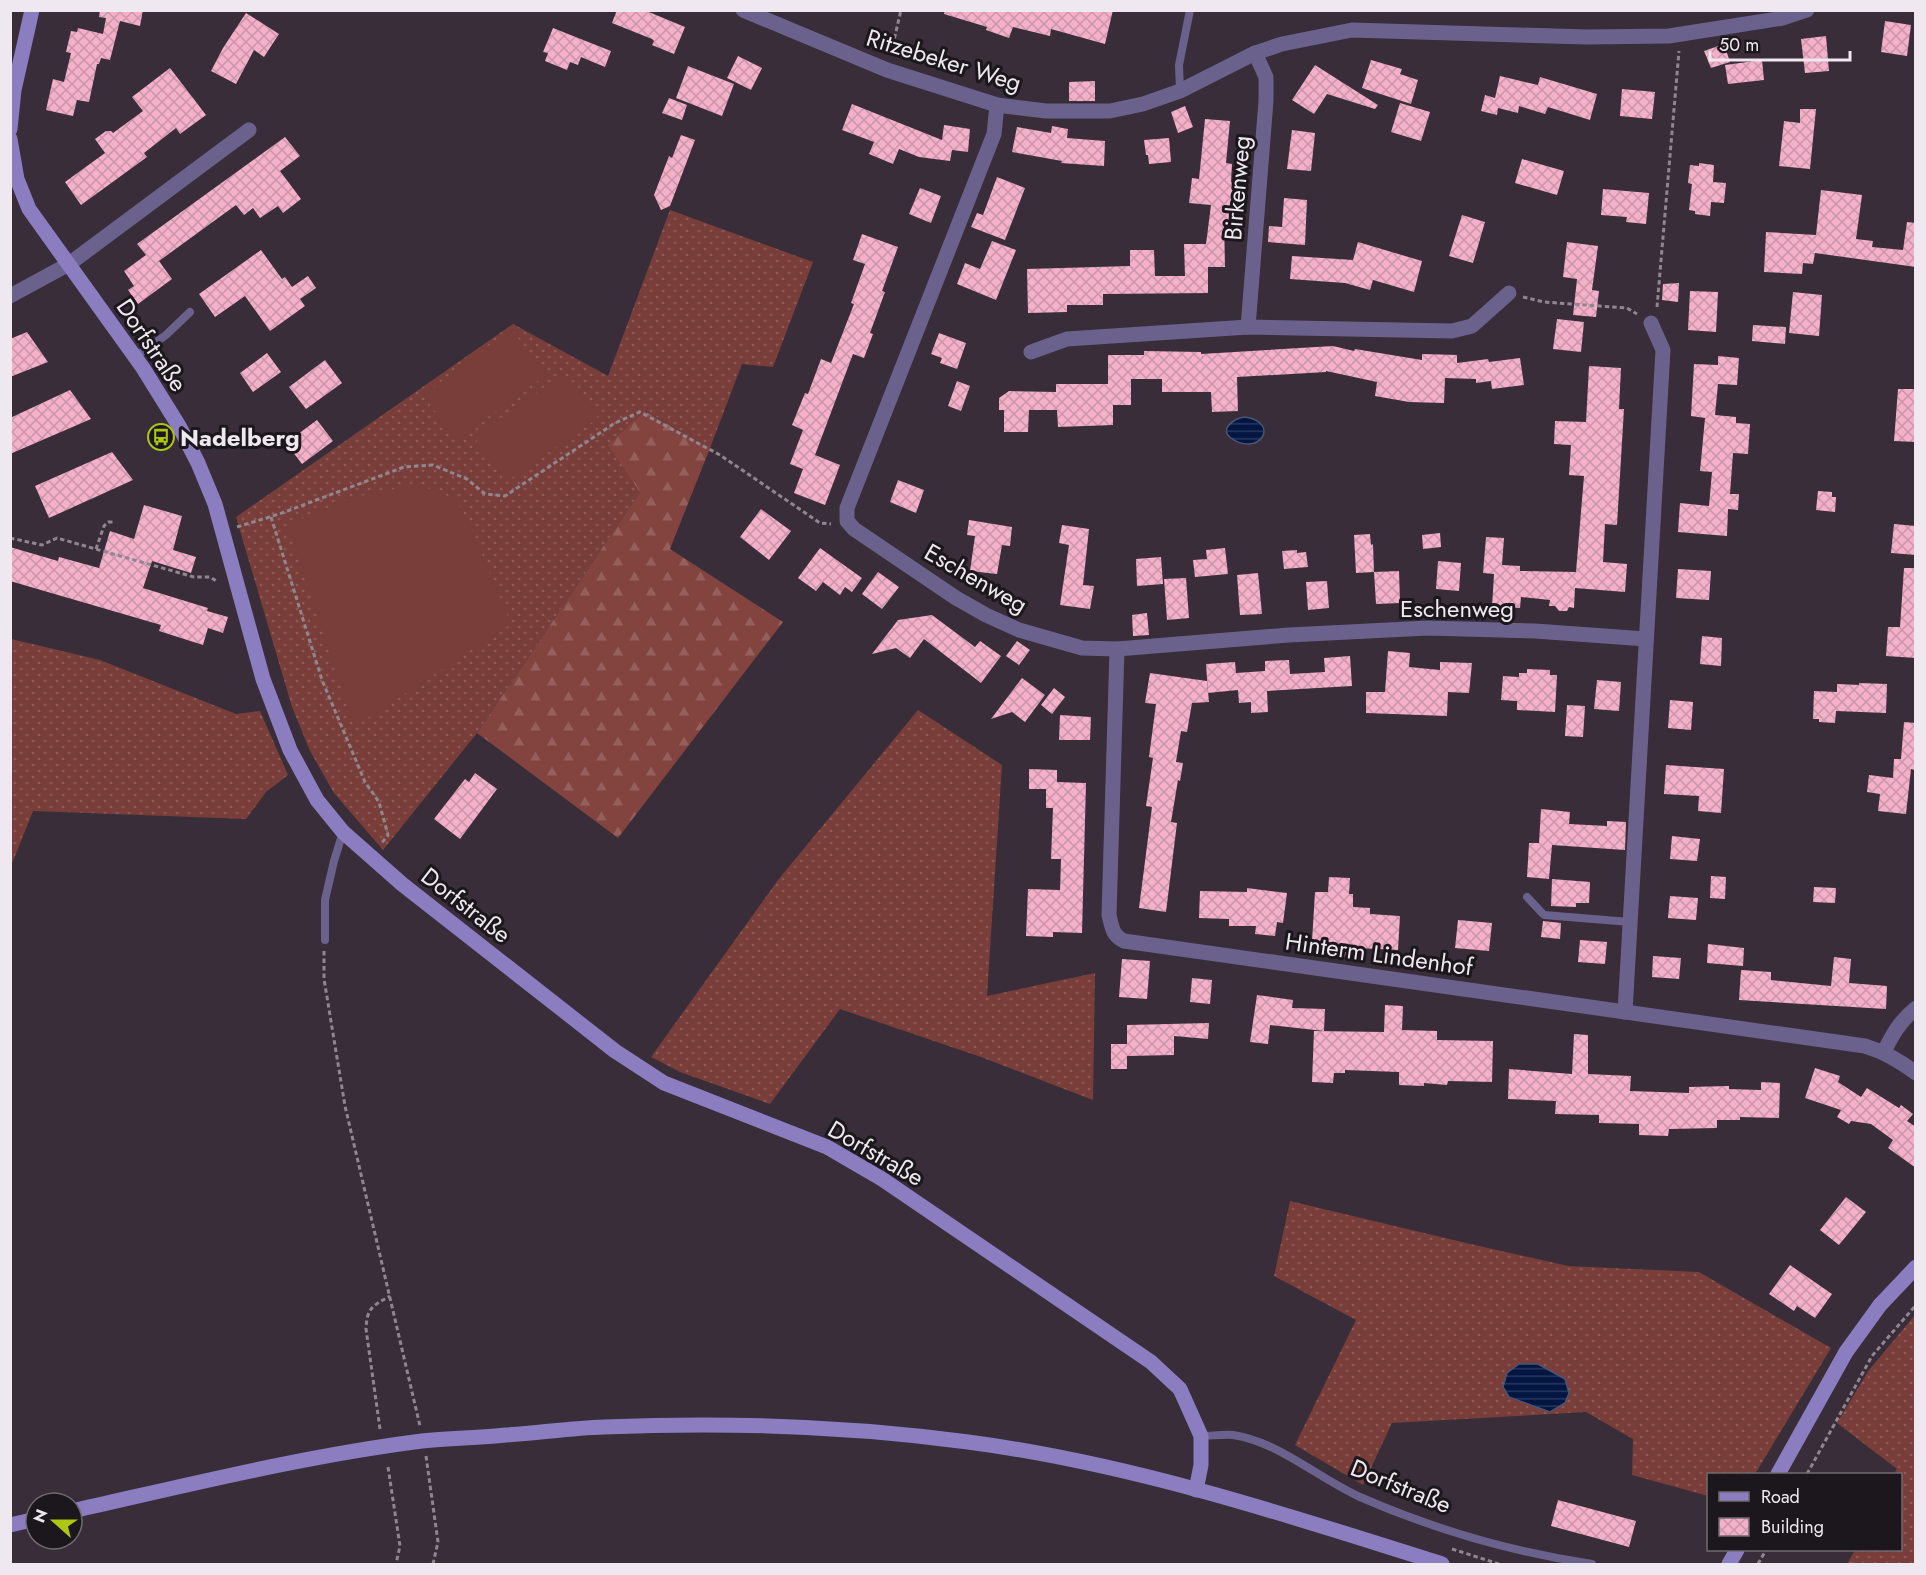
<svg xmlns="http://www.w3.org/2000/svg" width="1926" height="1575" font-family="Jost,sans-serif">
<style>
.grass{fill:url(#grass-dots)}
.forest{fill:url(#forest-firs)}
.garden{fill:#793e39}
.water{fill:url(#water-rules);stroke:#4a5576;stroke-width:1.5}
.building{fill:url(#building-cross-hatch)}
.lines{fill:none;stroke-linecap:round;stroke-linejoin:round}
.path{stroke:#908690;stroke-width:3;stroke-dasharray:4.5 3;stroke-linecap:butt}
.lane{stroke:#6a628c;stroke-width:8}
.street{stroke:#6a628c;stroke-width:15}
.secondary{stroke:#8b7dc0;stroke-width:15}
.labels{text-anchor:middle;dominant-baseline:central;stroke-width:6;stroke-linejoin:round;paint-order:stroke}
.street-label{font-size:24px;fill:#f0e8f0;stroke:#1c171c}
.poi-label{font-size:24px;font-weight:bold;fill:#f0e8f0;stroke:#1c171c;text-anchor:start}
</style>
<defs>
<pattern id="grass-dots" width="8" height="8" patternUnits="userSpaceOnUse" patternTransform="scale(1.5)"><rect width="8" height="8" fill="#793e39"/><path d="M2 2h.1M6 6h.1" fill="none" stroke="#8c5a56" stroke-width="1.8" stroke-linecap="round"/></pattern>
<pattern id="forest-firs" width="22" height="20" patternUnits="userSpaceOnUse" patternTransform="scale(1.5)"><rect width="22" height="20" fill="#83443f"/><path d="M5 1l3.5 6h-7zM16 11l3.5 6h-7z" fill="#955f5b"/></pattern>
<pattern id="water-rules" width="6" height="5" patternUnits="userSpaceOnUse" patternTransform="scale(1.5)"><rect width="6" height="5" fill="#031642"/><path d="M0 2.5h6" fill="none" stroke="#28385e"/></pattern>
<pattern id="building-cross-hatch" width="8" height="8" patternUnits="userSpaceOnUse" patternTransform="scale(1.5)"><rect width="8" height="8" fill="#f4afc9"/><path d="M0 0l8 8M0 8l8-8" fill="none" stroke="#c995a9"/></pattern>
</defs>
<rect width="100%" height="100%" fill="#382d39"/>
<g class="grass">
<polygon points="670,210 813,262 773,367 742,364 710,448 646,411 640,492 477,733 383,850 334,793 310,751 292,707 236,517 513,324 608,376"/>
<polygon points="11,639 100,660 236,714 260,711 288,775 266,792 246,819 33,811 11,866"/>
<polygon points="918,710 1002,765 987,996 1095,973 1093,1100 981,1057 840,1009 770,1104 680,1072 651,1057 778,880"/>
<polygon points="1290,1201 1466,1243 1568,1266 1699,1272 1831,1348 1755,1474 1708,1474 1708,1496 1632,1475 1633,1439 1586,1412 1392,1423 1363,1485 1295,1445 1356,1320 1274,1276"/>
<polygon points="1915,1315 1915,1564 1847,1564 1855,1550 1900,1550 1900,1474 1894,1474 1897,1469 1837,1423 1869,1370"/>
</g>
<polygon class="forest" points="645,411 710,448 670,549 783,622 618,838 477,733 640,492 608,445"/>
<g class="garden">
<polygon points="511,329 546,375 456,440 423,395"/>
<polygon points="564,373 598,418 506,482 474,437"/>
<polygon points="404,487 437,489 458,503 471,528 511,624 354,727 288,525 350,498"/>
</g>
<g class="water">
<path d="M1245 417C1282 423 1258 458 1231 438 1218 428 1236 418 1245 417Z"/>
<polygon points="1519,1364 1538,1364 1565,1379 1569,1393 1565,1403 1550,1412 1509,1397 1503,1387 1507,1373"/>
</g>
<g class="building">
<polygon points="100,10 143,10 140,26 120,21 110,60 101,58 99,64 97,64 89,102 77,100 73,116 46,110 53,79 64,82 71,53 66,52 71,31 77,32 78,28 103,34 106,18 99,17"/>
<polygon points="617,10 644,10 685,27 674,54 652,45 654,41 652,39 612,23"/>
<polygon points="945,10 1113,10 1105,44 1051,29 1050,36 1013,27 1009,38 986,30 987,27 944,14"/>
<polygon points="246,13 279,34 264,57 254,50 236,84 211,71 223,48"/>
<polygon points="1885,21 1911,25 1907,56 1881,52"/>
<polygon points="553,28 611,51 605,67 581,57 578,65 570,62 567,70 545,61 548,53 543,52"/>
<polygon points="1826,36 1829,71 1805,73 1801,39"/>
<polygon points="1724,44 1730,62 1711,68 1704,51"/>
<polygon points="738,56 762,68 751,90 727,78"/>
<polygon points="1371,60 1402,69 1400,74 1418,80 1411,104 1362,88"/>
<polygon points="1762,60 1764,80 1728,84 1725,65"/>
<polygon points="1315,65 1378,105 1375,109 1327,94 1314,114 1292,100"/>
<polygon points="688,66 734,84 722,116 676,98"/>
<polygon points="170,68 206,115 180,134 176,128 144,153 147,157 81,205 65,182 105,153 95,139 106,131 111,131 113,133 143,111 132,97"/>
<polygon points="1500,76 1538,85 1540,77 1597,94 1590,120 1548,107 1545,114 1519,106 1518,113 1498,108 1497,115 1481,111 1485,95 1495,98"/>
<polygon points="1095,81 1095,101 1069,101 1069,82"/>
<polygon points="1622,89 1655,92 1652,119 1620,116"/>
<polygon points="669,98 687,105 682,120 662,113"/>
<polygon points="1400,103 1430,112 1421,141 1391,132"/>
<polygon points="852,104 942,140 944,125 970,129 968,152 952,150 950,161 919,157 899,149 893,164 869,154 874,142 842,130"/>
<polygon points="1185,106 1193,127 1178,133 1171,112"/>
<polygon points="1800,109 1816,109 1810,169 1779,166 1784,121 1800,123"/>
<polygon points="1205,119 1230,121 1226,163 1232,164 1231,182 1234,183 1230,221 1224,220 1225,267 1208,267 1208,293 1103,294 1103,305 1067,305 1067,312 1028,313 1027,269 1130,266 1130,250 1154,250 1155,276 1185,276 1184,244 1206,244 1211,205 1189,203 1192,178 1199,179"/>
<polygon points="1052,126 1068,129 1067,138 1105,141 1104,166 1061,163 1062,161 1012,152 1017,127 1051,133"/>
<polygon points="1292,130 1315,133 1311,171 1287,169"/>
<polygon points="681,135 695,140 670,206 661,210 654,195 669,156 672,158"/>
<polygon points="285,137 300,156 280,171 301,199 283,213 278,206 260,218 253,208 244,215 236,205 159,261 172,279 138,304 128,290 134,286 124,271 146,255 137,244"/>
<polygon points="1169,138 1171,162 1149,164 1148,155 1146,155 1144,140"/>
<polygon points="1522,159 1564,171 1557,195 1515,183"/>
<polygon points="1699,163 1714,165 1713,182 1726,183 1724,203 1711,202 1710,216 1695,214 1695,211 1689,210 1692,184 1688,183 1690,165 1699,166"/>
<polygon points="997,177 1025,188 1005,240 971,227 977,213 983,215"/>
<polygon points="920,188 941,196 931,223 909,214"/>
<polygon points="1603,189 1649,193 1646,224 1626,222 1627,217 1601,215"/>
<polygon points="1821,190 1862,195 1856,239 1873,241 1872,247 1903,250 1907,222 1916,223 1916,267 1815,253 1813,264 1803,263 1802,274 1764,272 1766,232 1816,235"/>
<polygon points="1284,198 1307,200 1305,245 1268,242 1269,226 1282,227"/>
<polygon points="1462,215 1485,222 1473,263 1449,256"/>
<polygon points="862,234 898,247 882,291 885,292 870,333 873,334 864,358 853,354 815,455 840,465 825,505 794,493 803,469 790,464 803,430 792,425 805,393 808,394 821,359 831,363 854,304 851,303 865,264 853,260"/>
<polygon points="992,241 1016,250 996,300 957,284 965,263 980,269"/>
<polygon points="1358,242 1422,261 1414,292 1373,280 1370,290 1345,283 1290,279 1292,256 1353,260"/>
<polygon points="1567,242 1598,246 1592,290 1599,291 1596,317 1573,315 1577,279 1563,277"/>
<polygon points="261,250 282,279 285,277 292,287 308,276 316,288 300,299 305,306 270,331 245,296 215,317 199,294"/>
<polygon points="1679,283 1678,302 1662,300 1663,284"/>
<polygon points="1690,291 1718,292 1716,332 1688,330"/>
<polygon points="1793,292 1822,295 1819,336 1789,333"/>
<polygon points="1557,319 1584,322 1581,352 1553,349"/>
<polygon points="1753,325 1786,327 1785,344 1752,341"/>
<polygon points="27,332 48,362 10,377 10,339"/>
<polygon points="939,333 966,343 957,369 940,363 942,358 931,354"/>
<polygon points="1333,346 1354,351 1355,349 1422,360 1422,354 1457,355 1457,363 1488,359 1489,362 1520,358 1524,385 1492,389 1491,381 1476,383 1476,379 1445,378 1444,403 1409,402 1375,396 1377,382 1326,371 1326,372 1237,377 1238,411 1212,412 1211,392 1162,392 1162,379 1131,379 1131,405 1113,405 1113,425 1058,427 1057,410 1029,410 1028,432 1004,432 1004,410 999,410 999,398 1009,391 1056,392 1056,384 1108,384 1108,355 1144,355 1144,351 1201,352 1201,354"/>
<polygon points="267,353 281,372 253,392 240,373"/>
<polygon points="1718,356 1739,358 1737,385 1718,384 1715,415 1736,417 1736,423 1750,424 1748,454 1733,453 1730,494 1739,494 1738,510 1728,509 1727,536 1678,532 1680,503 1709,506 1712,472 1700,471 1705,418 1691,416 1694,364 1718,365"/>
<polygon points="325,360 342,383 306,409 289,387"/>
<polygon points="1589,366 1621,368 1619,409 1624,409 1617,525 1605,524 1603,562 1627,564 1625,592 1575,588 1574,608 1569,607 1567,611 1559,611 1555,606 1549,606 1550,600 1521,597 1520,608 1492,607 1494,574 1483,573 1486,537 1504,538 1502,565 1520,566 1520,571 1576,572 1584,476 1569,475 1571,445 1554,444 1555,421 1586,422"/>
<polygon points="957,381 970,386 961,411 948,406"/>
<polygon points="1898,389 1916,389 1916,442 1894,441"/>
<polygon points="70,390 91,419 10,454 10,418"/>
<polygon points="317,420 333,441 302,464 286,443"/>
<polygon points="112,452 133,480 49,518 35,486"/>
<polygon points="898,480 924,490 916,513 890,502"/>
<polygon points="1818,491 1832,492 1832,497 1836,497 1835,512 1816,510"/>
<polygon points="144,505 182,516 173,550 196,557 191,573 152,561 143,588 208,608 207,611 228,617 223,633 208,628 203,645 159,631 161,625 10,581 10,547 58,561 59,557 99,568 110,531 134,539"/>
<polygon points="761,509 791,531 769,560 740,537"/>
<polygon points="969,520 1012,527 1010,546 1002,545 997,574 970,571 975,536 967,535"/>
<polygon points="1894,524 1916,526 1916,555 1891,553"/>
<polygon points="1062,525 1089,529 1083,585 1094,586 1090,609 1060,605 1069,545 1059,543"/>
<polygon points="1440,533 1441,547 1423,549 1422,535"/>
<polygon points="1370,534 1371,545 1373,544 1374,572 1356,573 1354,535"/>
<polygon points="820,548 862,578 852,592 845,587 840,595 823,582 816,591 798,578"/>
<polygon points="1225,548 1228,574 1195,577 1193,560 1207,559 1206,550"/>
<polygon points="1297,550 1297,553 1306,552 1308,567 1284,569 1282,551"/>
<polygon points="1161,557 1163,584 1137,586 1136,559"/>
<polygon points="1438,561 1461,563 1459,591 1436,589"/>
<polygon points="1904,568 1916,568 1916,658 1886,656 1888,627 1900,627"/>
<polygon points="1678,569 1711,571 1709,600 1676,598"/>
<polygon points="1399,571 1400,603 1376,604 1374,572"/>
<polygon points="878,572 899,587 882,609 862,594"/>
<polygon points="1258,573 1262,614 1240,615 1237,575"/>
<polygon points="1186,578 1189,618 1167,620 1164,579"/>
<polygon points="1327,581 1329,608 1308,610 1306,582"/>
<polygon points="1147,613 1149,635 1133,636 1132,615"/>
<polygon points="932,615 975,647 980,641 1001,656 981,683 924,639 910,658 896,648 872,654 898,620"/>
<polygon points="1702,636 1722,638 1721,666 1700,664"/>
<polygon points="1017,641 1030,650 1019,665 1006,656"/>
<polygon points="1388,651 1410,653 1409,667 1440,670 1440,662 1472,663 1469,693 1448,692 1447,716 1366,713 1366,692 1385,692"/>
<polygon points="1350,656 1352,686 1267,691 1268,712 1251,713 1251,702 1239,703 1238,690 1208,693 1206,664 1235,662 1236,673 1265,671 1265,661 1289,660 1290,674 1325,672 1324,658"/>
<polygon points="1527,669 1550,670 1550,675 1557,675 1555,712 1517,710 1517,701 1501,700 1503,676 1519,677 1519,673 1527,673"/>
<polygon points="1150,673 1207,681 1209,702 1192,703 1187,732 1181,731 1176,762 1183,763 1180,781 1178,780 1171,822 1177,823 1166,912 1139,908 1152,807 1146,806 1153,758 1149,757 1156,704 1145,703"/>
<polygon points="1022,678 1045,695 1025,722 1012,712 991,719"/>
<polygon points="1597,680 1621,682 1619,711 1594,709"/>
<polygon points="1859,683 1887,684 1886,713 1836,711 1835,723 1819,722 1819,719 1813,719 1814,691 1837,692 1837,684 1859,685"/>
<polygon points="1054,688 1065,697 1052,714 1041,705"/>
<polygon points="1670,700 1693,702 1691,730 1668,728"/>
<polygon points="1567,705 1585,706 1583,737 1565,736"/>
<polygon points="1060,715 1091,717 1090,740 1059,740"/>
<polygon points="1904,722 1916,723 1915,770 1911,769 1906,814 1878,811 1880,794 1867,792 1869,775 1893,778 1894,759 1901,759"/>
<polygon points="1666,765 1724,769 1721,813 1698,811 1699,796 1664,794"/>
<polygon points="1029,769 1057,770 1057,782 1086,783 1082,933 1053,932 1053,937 1026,936 1028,889 1060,890 1061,859 1051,859 1053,808 1046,808 1046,789 1029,789"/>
<polygon points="475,773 497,789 460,839 434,819 465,779 469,782"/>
<polygon points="1541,809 1570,812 1569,824 1607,826 1607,821 1626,822 1625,850 1552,845 1549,879 1527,877 1529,843 1539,843"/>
<polygon points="1672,836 1700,839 1697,861 1670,859"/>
<polygon points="1711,876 1726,877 1725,899 1710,898"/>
<polygon points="1329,877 1350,878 1349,894 1353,894 1353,907 1370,908 1370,914 1400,916 1398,950 1357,948 1357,957 1329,956 1329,942 1312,941 1315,892 1328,892"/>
<polygon points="1552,879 1590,882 1589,903 1576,903 1576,907 1551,906"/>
<polygon points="1814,887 1836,888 1835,903 1813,902"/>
<polygon points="1247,888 1287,893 1283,923 1277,922 1275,936 1255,934 1256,926 1229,926 1229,919 1199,918 1200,891 1247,892"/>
<polygon points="1670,896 1698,898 1696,920 1668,918"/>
<polygon points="1458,920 1492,923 1489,951 1455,948"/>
<polygon points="1543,921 1561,923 1560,939 1541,937"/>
<polygon points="1580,940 1607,942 1605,964 1578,962"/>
<polygon points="1708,944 1744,948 1743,966 1707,963"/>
<polygon points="1653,956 1681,958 1679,979 1652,977"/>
<polygon points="1834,957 1851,959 1849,983 1887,986 1886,1009 1739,1000 1741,970 1771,972 1771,980 1831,986"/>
<polygon points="1122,959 1150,961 1147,999 1119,997"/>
<polygon points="1192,978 1212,980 1210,1004 1190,1002"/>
<polygon points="1257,995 1293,1000 1292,1008 1325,1009 1324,1031 1270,1025 1268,1044 1250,1042"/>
<polygon points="1385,1005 1403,1006 1402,1030 1437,1031 1437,1040 1493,1041 1492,1082 1448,1081 1447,1085 1424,1083 1424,1086 1399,1085 1399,1072 1345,1070 1345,1073 1334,1073 1333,1083 1312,1082 1314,1031 1384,1032"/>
<polygon points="1209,1023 1208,1039 1174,1036 1174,1055 1127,1056 1127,1054 1127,1069 1111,1069 1111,1044 1127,1044 1127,1025"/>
<polygon points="1574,1034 1588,1035 1588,1074 1631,1076 1630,1091 1689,1093 1689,1087 1729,1086 1729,1089 1761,1090 1761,1082 1780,1083 1779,1118 1740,1117 1740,1120 1717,1120 1717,1128 1669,1129 1668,1136 1639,1135 1639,1124 1599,1123 1599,1115 1555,1114 1556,1101 1508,1099 1509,1069 1572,1074"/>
<polygon points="1815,1068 1840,1076 1838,1082 1861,1097 1867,1088 1899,1108 1901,1105 1913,1114 1907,1121 1916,1127 1916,1168 1888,1148 1893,1140 1871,1124 1851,1121 1849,1124 1837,1117 1841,1110 1805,1098"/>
<polygon points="1846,1197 1866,1212 1839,1245 1820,1230"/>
<polygon points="1790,1265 1832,1294 1815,1318 1797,1306 1794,1311 1769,1294"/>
<polygon points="1558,1500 1636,1521 1629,1547 1551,1526"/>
</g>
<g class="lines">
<g class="path">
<polyline points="891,53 901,10"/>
<polyline points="1523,297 1544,302 1627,308 1637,314"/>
<polyline points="1657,307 1679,51"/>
<polyline points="271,517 322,680 365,782 379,802 388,835 381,844"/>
<polyline points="237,527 282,513 404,467 433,465 467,479 485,494 505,496 615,423 640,412 720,455 820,523 831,524"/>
<polyline points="10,538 42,545 57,538 194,577 210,577 218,582"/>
<polyline points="96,549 104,526 108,522 114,522"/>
<polyline points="324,951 324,979 345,1106 420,1426"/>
<path d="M380 1429 366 1329C367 1308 372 1306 390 1296"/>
<polyline points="426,1456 438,1542 433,1564"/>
<polyline points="388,1467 400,1546 396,1564"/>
<polyline points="1807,1474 1872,1356 1916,1305"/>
<polyline points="1452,1549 1499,1564"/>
<polyline points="1758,1564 1766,1550"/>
</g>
<g class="lane">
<polyline points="1180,91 1179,65 1190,10"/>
<polyline points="135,357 166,335 190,312"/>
<polyline points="1527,897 1544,915 1630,922"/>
<polyline points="325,940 325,900 334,861 343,832"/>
<path d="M1201 1436C1211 1436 1223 1434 1233 1435 1279 1442 1318 1478 1360 1497 1433 1529 1512 1552 1592 1564"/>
</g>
<g class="street">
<polyline points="743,10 887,70 997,105 1046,111 1110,111 1143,104 1180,91 1255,53 1282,44 1352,30 1587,37 1669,36 1783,18 1807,10"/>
<polyline points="997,105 994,134 847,508 847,521 854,529 956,598 986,615 1019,630 1082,648 1117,649 1289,635 1428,628 1535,631 1646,639"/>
<polyline points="10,296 69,264 249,130"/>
<polyline points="1248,327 1266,101 1266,77 1255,53"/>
<polyline points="1031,352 1067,339 1248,327 1452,331 1472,326 1509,293"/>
<path d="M1117 649 1109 915C1112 927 1112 935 1124 941L1865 1046C1885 1052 1900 1061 1916 1073"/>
<polyline points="1625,1012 1663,350 1651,323"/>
<path d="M1884 1052C1892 1035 1900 1021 1916 1008"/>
</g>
<g class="secondary">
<polyline points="10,129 14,90 32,10"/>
<polyline points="10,139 17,179 29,209 143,368 179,426 198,463 215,504 263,679 290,750 317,800 343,832 402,884 615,1051 664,1083 827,1147 882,1179 1151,1362 1180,1389 1201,1436 1201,1465 1196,1490"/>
<polyline points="1778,1474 1846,1352 1880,1305 1916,1267"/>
<path d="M72 1511C188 1485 304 1456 422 1441 450 1438 478 1438 506 1435 539 1433 571 1428 604 1427 723 1422 849 1426 968 1442 1129 1463 1288 1515 1442 1564"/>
<polyline points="10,1525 36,1519"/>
<polyline points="1729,1564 1737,1550"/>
</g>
</g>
<defs>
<symbol id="bus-ring" viewBox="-11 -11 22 22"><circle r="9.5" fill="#1c171c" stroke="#acc611" stroke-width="1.5"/><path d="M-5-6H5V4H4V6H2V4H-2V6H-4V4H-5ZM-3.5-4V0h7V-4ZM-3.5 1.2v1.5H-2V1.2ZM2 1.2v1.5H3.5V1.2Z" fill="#acc611"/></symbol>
</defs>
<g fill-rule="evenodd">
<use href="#bus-ring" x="146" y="422" width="30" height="30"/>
</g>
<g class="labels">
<g class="street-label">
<text transform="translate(944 60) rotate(17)">Ritzebeker Weg</text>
<text transform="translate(1237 188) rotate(-85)">Birkenweg</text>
<text transform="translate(152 345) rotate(56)">Dorfstraße</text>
<text transform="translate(976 578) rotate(30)">Eschenweg</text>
<text x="1457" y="608">Eschenweg</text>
<text transform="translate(466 905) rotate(38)">Dorfstraße</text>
<text transform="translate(1379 954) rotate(8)">Hinterm Lindenhof</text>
<text transform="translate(876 1153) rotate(30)">Dorfstraße</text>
<text transform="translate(1401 1486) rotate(22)">Dorfstraße</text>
</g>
<g class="poi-label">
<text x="180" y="437">Nadelberg</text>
</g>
</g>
<rect width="1926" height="1575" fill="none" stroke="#f0e8f0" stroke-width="24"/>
<rect x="1707" y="1473" width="195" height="78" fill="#1c171c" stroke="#716b71" stroke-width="1.5"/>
<rect x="1719" y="1492" width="30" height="9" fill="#8b7dc0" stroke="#716b71" stroke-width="1.5"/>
<text x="1761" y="1503" font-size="18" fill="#f0e8f0">Road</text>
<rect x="1719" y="1518" width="30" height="18" fill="url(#building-cross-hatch)" stroke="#716b71" stroke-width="1.5"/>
<text x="1761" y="1533" font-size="18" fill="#f0e8f0">Building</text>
<g transform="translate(54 1521) rotate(291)"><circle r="28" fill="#1c171c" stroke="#716b71" stroke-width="1.5"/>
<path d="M0-4.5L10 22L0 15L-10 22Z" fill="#acc611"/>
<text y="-9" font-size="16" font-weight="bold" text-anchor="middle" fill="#f0e8f0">N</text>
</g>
<path d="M1710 51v9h140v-9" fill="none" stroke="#f0e8f0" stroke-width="3"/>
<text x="1719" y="51" font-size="18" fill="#f0e8f0" stroke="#1c171c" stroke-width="4.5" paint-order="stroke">50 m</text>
</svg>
